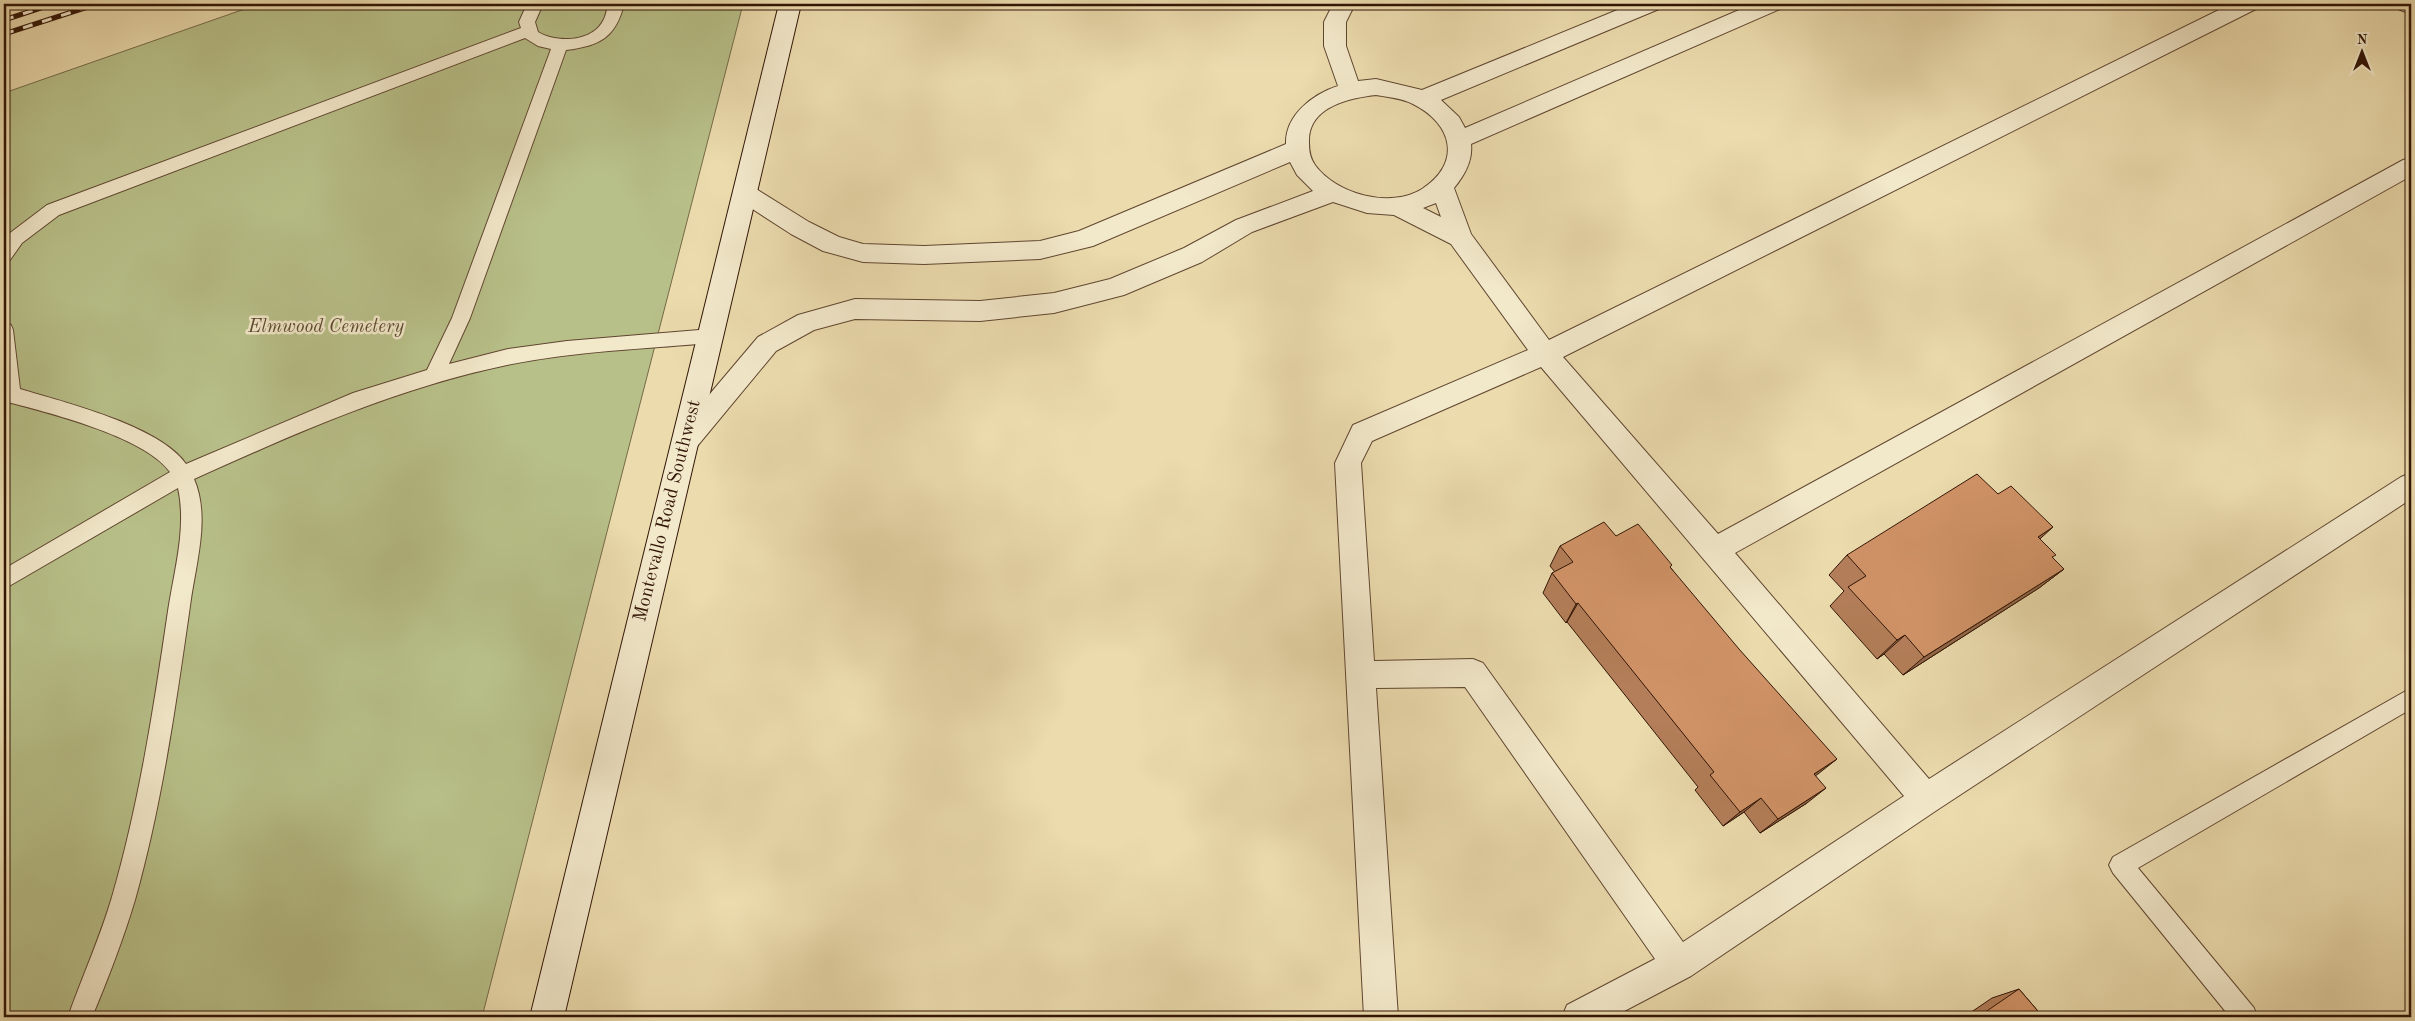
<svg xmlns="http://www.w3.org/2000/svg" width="2415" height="1021" font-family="'Old Standard TT',serif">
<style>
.green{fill:#b8c089;stroke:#756a48}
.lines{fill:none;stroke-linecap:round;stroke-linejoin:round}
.lane-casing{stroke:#604630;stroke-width:2}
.street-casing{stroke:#604630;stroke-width:2}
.secondary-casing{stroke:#321506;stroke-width:2}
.lane{fill:#f2e8ca;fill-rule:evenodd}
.street{fill:#f2e8ca;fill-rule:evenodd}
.secondary{fill:#f2e8ca;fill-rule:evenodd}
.rail-casing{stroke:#321506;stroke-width:5}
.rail{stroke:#f2e8ca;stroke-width:3;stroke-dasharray:10;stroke-linecap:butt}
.wall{fill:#b37e59;stroke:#321506}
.shaded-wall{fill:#926748;stroke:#321506}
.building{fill:#d09367;stroke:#321506}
.labels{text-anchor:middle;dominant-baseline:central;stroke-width:5;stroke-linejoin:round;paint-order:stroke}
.park-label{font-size:19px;font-style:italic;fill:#5a482d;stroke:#f2e8ca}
.street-label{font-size:19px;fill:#321506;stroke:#f2e8ca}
</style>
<rect width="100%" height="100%" fill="#ebdbad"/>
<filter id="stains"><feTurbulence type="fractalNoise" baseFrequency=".004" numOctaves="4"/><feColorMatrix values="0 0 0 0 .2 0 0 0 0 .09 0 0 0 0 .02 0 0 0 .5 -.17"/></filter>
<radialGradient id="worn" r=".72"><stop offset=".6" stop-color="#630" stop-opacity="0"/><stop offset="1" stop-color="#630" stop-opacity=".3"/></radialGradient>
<polygon class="green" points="259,4 743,4 482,1017 4,1017 4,93"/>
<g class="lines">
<defs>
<g id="lane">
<path d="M527 4H543L535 22 538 32C556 43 593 43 604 19 606 15 607 9 608 4H624C616 37 600 46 566 50L470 318 449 364 508 349 567 341 711 329 718 331 720 336 718 341 711 343C643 349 574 351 507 365 397 388 296 433 194 479 211 518 195 566 190 606 176 704 162 804 135 900 123 940 108 979 92 1017H68C82 977 100 938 112 897 139 804 154 707 168 611 174 571 187 528 178 488L4 589V569L170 472C144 436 46 412 4 401V323L11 325 13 330 20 389C64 402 160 426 186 464L353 393 427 370 452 318 551 49 538 46 525 38 59 215 22 243 10 260 4 262V242L10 233 47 205 521 28 519 22Z"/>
<polygon points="2411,688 2411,709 2138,868 2254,1008 2257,1017 2230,1017 2113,873 2109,865 2113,857"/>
</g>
<g id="street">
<path d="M1333 4H1355L1346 22V46L1358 81 1376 79 1422 90 1632 4H1662L1659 9 1441 100 1459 117 1465 128 1753 4H1783L1780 9 1471 144C1473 161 1464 176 1454 188L1471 234 1549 340 2231 4H2259L2256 9 1563 357 1718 534 2403 160 2411 158V176L1735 553 1929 779 2401 477 2411 473V499L1937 810 1691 976 1613 1017H1562L1567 1005 1655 959 1465 687 1376 688 1398 1017H1364L1335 463 1353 425 1528 350 1451 244 1394 215 1367 213 1333 202 1252 232 1202 262 1124 295 1054 313 980 321 855 319 814 330 776 351 694 450 685 453 676 450 672 442 676 434 758 337 798 315 855 299 980 301 1054 293 1110 279 1184 248 1236 220 1313 191 1297 175 1290 162 1093 246 1040 259 924 264 863 262 823 251 791 234 737 199 733 193 737 187 745 184 753 187 809 222 839 237 863 244 924 246 1040 241 1079 231 1286 144C1285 115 1313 94 1338 86L1324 46V22ZM1376 95C1388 97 1401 98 1413 104 1453 124 1462 163 1422 189 1390 209 1336 194 1315 165 1310 158 1309 151 1309 143 1307 107 1349 98 1376 95ZM1436 203 1441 217 1423 208ZM1541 367 1904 796 1683 942 1483 663 1473 659 1374 661 1361 463 1372 441Z"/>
<polygon points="2395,4 2411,4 2411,14 2398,9"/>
</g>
<polygon id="secondary" points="779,4 801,4 564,1017 530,1017"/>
</defs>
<use href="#lane" class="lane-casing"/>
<use href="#street" class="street-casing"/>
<use href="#secondary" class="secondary-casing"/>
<use href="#lane" class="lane"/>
<use href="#street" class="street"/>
<use href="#secondary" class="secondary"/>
<defs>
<g id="rail">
<polyline points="4,20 53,4"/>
<polyline points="4,34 97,4"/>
</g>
</defs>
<use href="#rail" class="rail-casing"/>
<use href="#rail" class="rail"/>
</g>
<g class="wall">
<polygon points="1616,536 1671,568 1816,776 1807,803 1760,833 1744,812 1723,826 1695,790 1698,787 1567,622 1566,623 1543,593 1552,573 1555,572 1550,566 1560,546"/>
<polygon points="2040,539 2053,558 2064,569 2039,588 1903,675 1884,654 1877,659 1830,606 1844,591 1829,575 1847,555"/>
<polygon points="2019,989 2043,1017 1964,1017 1992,998"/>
</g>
<g class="shaded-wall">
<polygon points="2053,527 2030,548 2038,537"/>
<polygon points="2064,569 2039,588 1903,675 1924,657"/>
<polygon points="1578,603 1567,622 1566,623 1576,604"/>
<polygon points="1905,635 1884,654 1877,659 1897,640"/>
<polygon points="1837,759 1818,774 1795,789 1814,774"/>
<polygon points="1826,788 1807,803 1760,833 1778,819"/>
<polygon points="1761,798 1744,812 1723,826 1740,812"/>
</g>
<g class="building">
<polygon points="1977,474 1998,494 2011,486 2053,527 2038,537 2056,555 2052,557 2064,569 1924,657 1905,635 1897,640 1848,587 1866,576 1847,555"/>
<polygon points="1604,522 1616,536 1638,524 1672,565 1670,567 1739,649 1837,759 1814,774 1826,788 1778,819 1761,798 1740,812 1710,775 1714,772 1578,603 1576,604 1552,573 1573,562 1560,546"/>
<polygon points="2019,989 2043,1017 1978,1017"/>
</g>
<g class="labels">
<g class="park-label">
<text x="326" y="327">Elmwood Cemetery</text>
</g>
<g class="street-label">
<text transform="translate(668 511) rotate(-76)">Montevallo Road Southwest</text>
</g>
</g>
<rect width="2415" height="1021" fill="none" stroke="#ebdbad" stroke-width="20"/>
<rect x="5" y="5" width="2405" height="1011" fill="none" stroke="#321506" stroke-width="2.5"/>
<rect x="10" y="10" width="2395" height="1001" fill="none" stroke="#321506"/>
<g transform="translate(2362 52)" stroke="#f2e8ca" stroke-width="4" paint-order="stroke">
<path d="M0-4L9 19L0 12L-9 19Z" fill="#321506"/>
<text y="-8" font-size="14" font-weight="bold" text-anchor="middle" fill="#321506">N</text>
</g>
<rect width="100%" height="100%" filter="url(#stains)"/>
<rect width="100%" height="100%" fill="url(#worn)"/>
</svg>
